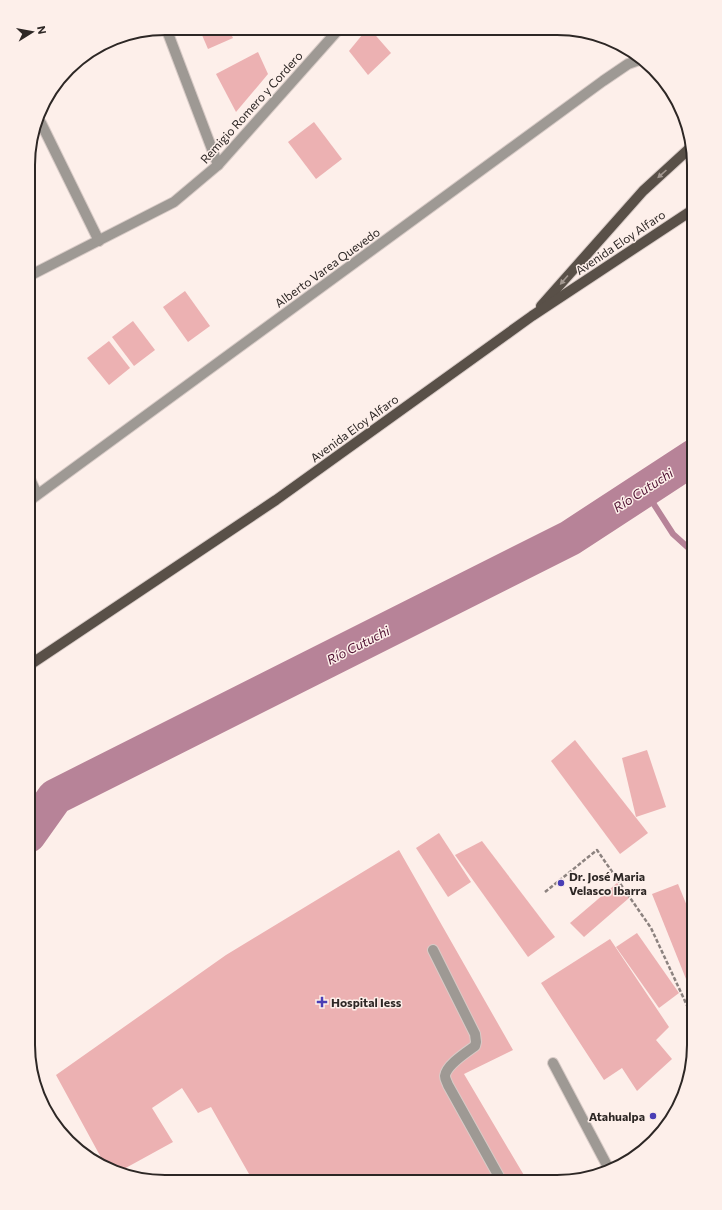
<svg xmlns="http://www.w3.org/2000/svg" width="722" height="1210" font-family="Commissioner,sans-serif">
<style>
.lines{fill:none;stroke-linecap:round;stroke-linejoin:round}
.stream{stroke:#b78398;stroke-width:6}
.river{stroke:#b78398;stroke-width:36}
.building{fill:#ecb1b2}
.minor-casing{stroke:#d8cbc7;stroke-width:12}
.major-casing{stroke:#d8cbc7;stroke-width:12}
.path{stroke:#8c827f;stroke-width:2.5;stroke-dasharray:4 2;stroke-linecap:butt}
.minor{stroke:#9e9994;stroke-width:10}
.major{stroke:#595048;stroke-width:10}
.oneway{fill:#a39891}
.poi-dot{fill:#4a3eb5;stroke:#fdefea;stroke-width:1.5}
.labels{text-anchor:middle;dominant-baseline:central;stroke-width:3;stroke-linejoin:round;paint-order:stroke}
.street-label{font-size:12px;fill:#2d2725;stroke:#fdefea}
.poi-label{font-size:12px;font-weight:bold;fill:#2d2725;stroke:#fdefea;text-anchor:start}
.water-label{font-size:13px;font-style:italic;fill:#4e0f30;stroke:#fdefea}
.rim{fill:none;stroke:#2d2725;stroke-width:2}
</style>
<rect width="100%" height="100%" fill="#fdefea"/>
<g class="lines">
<g class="stream">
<polyline points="644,489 673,534 694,553"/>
<polyline points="694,732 692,722 694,720"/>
</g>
<polyline class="river" points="28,835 55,797 570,538 694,457"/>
</g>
<g class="building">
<polygon points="199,28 228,28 233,38 208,49"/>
<polygon points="367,29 370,29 391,53 368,75 349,51"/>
<polygon points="258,52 268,74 236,112 216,74"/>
<polygon points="314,122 342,159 316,179 288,142"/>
<polygon points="185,291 210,326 188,342 163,307"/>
<polygon points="133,321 155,350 134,366 112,337"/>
<polygon points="109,341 130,368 109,385 87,358"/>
<polygon points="575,740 648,833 620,854 551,761"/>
<polygon points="647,750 666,807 636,817 622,758"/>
<polygon points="439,833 471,882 448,897 416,848"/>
<polygon points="482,841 555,937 528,957 455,855"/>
<polygon points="399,850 513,1050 464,1074 528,1182 253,1181 211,1107 198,1113 182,1088 152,1108 173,1142 122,1170 104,1163 56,1075 226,955"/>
<polygon points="617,883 629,898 584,937 570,923"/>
<polygon points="678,884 694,923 694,999 652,894"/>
<polygon points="637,933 679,993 659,1008 616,947"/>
<polygon points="610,939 669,1027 656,1040 672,1059 637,1091 622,1068 604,1080 541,983"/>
</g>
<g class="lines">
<defs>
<g id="minor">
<polyline points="166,28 218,165"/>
<polyline points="41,123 99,241"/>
<polyline points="29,276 174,202 218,165 339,29"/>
<polyline points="29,477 37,494"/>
<polyline points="29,501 603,81 628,64 642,59"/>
<path d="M433 950 475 1034 476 1042 475 1046C467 1052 446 1065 445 1076 445 1079 447 1082 448 1085L502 1182"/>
<polyline points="553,1063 610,1171"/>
</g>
<g id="major">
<polyline points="541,306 643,191 690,148"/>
<polyline points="28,666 276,500 532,316 694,209"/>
</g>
</defs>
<use href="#minor" class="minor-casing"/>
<use href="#major" class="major-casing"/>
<polyline class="path" points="545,892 597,850 651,928 691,1014 694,1023"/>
<use href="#minor" class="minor"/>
<use href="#major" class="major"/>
</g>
<defs><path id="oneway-solid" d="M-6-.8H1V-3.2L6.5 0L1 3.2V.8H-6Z"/></defs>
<g class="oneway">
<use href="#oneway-solid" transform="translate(662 174) rotate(138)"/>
<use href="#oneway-solid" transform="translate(564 280) rotate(131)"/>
</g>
<g class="poi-dot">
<circle cx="561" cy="883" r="4"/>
<path d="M320 996h4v4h4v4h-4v4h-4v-4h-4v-4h4z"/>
<circle cx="653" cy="1116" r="4"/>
</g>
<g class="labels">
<g class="street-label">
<text transform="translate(251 107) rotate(-48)">Remigio Romero y Cordero</text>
<text transform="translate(620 242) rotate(-34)">Avenida Eloy Alfaro</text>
<text transform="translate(327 267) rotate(-36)">Alberto Varea Quevedo</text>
<text transform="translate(354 428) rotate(-36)">Avenida Eloy Alfaro</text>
</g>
<g class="poi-label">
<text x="569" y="876">Dr. José Maria<tspan x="569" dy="14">Velasco Ibarra</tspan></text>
<text x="331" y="1002">Hospital Iess</text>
<text x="645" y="1116" text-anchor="end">Atahualpa</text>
</g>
<g class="water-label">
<text transform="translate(643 490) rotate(-33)">Río Cutuchi</text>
<text transform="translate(358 645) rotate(-27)">Río Cutuchi</text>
</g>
</g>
<path d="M0 0H722V1210H0ZM165 35H557A130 130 0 0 1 687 165V1045A130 130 0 0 1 557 1175H165A130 130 0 0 1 35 1045V165A130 130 0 0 1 165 35Z" fill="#fdefea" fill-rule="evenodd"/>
<path class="rim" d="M165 35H557A130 130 0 0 1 687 165V1045A130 130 0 0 1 557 1175H165A130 130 0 0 1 35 1045V165A130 130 0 0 1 165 35Z"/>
<g transform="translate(32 32) rotate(79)" stroke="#fdefea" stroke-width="3" paint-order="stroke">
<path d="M0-3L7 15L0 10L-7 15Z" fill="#2d2725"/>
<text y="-6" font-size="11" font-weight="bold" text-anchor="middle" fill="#2d2725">N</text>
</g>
</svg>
